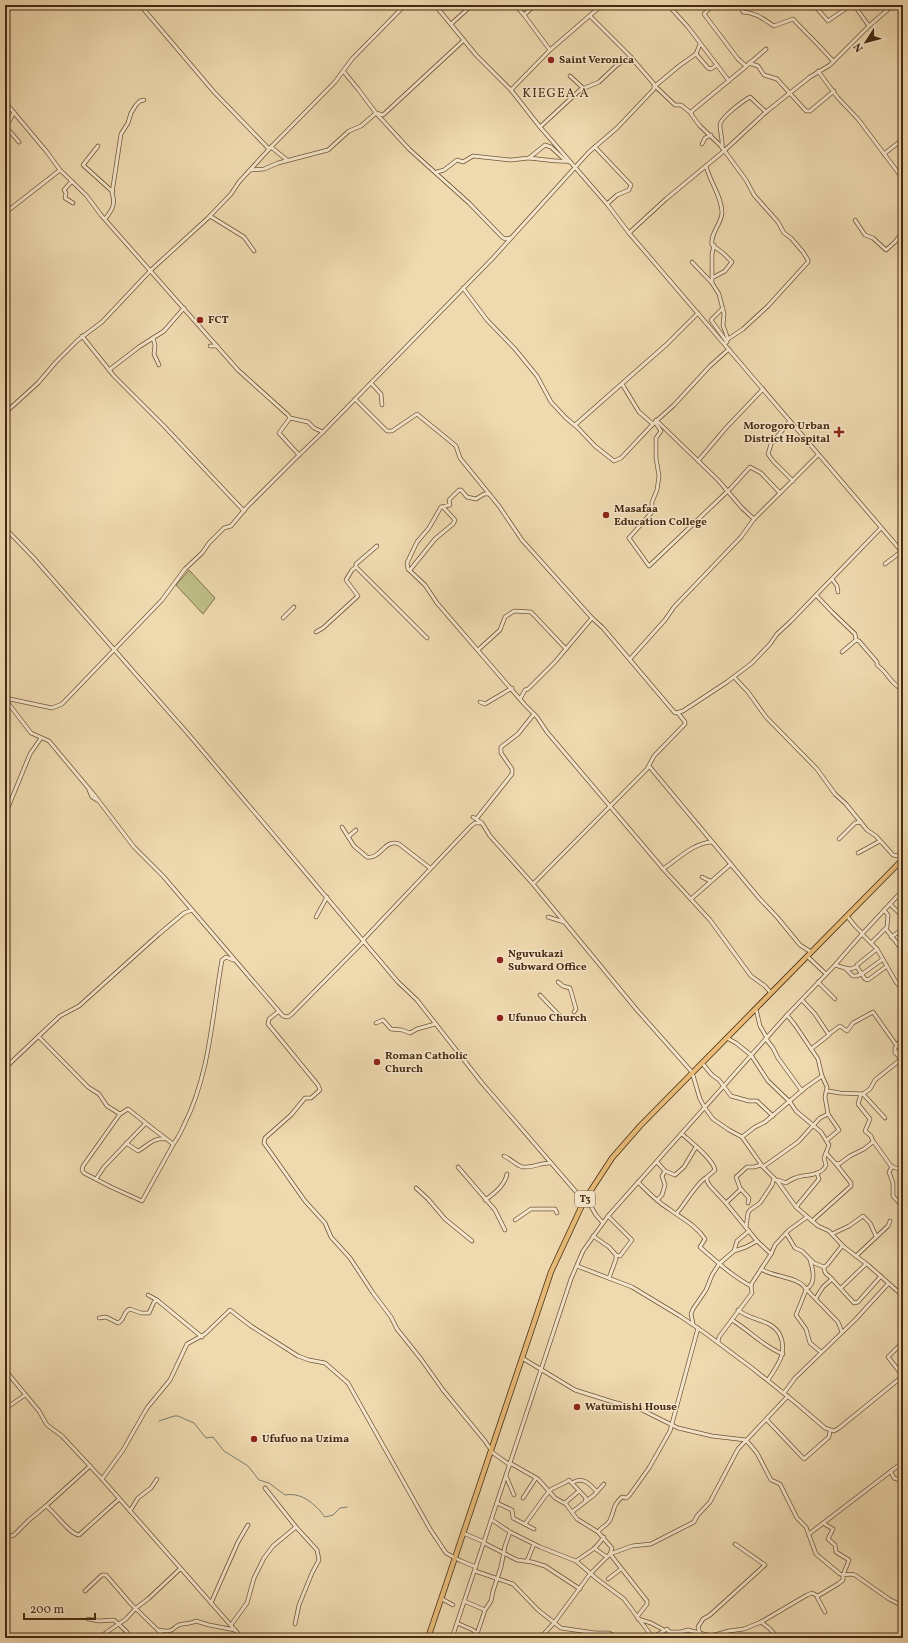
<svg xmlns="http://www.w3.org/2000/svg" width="908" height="1643" font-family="Vollkorn,serif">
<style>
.green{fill:#bfbe86;stroke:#82744c}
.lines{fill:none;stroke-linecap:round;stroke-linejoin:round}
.stream{stroke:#787f71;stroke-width:1}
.minor-casing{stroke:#705538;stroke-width:4.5}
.highway-casing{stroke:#462911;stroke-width:6}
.minor{stroke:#f5e6cb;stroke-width:3}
.highway{stroke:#e8bc78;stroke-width:4.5}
.poi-dot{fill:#8f2418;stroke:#f5e6cb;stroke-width:1.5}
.labels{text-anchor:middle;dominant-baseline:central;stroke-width:3;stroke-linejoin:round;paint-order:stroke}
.shield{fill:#f5e6cb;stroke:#7a6249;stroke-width:1}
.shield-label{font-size:10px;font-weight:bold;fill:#462911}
.poi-label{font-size:11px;font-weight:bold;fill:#462911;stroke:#f5e6cb;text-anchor:start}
.quarter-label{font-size:13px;letter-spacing:1px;fill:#462911;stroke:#f5e6cb}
</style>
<rect width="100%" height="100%" fill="#efd9af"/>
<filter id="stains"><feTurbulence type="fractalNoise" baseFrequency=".005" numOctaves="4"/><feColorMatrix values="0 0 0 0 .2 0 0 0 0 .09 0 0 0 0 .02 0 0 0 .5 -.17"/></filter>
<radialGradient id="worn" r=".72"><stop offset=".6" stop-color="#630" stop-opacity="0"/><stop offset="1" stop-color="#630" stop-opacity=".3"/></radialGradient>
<polygon class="green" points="189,570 215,598 203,614 176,585"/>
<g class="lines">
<path class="stream" d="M159 1421 174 1416H178L194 1423 206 1438 213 1437 224 1451 248 1466 259 1480 269 1483 285 1495C302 1492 315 1504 325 1517L333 1515 340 1508 347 1507"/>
<defs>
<g id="minor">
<polyline points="140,5 214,92 269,149"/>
<polyline points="435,5 476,55 511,90 540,127 607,204 629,233 903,553"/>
<polyline points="515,5 524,15"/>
<polyline points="535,5 524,15 550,50"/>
<polyline points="668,5 688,27 729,81"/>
<polyline points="713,5 704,14 738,59 746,66"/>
<path d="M740 5 743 12C757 13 763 19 774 26L793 19C806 33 820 46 833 61"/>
<polyline points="814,5 828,21 851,5"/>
<polyline points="854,5 869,26"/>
<polyline points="451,24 472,5"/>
<polyline points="696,54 708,68 711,69 717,65"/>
<polyline points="749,63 758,66 764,75 777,79 806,111 810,111 834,91"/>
<polyline points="818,71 838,98 858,119 903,179"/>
<polyline points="344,72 358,89 376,113 409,149 469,203 502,237 505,239 510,238"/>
<polyline points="570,76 583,88"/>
<polyline points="655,86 679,66 696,54 700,44"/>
<polyline points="655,86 675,105 681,105 691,113"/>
<polyline points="511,90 550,50 602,5"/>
<polyline points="5,102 47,152 60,170 86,195 101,215 238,370 288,415 290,418 279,433 299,455"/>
<polyline points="14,112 6,127 19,142"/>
<polyline points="540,127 580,90 599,82 617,65 631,57"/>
<polyline points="702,144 705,138 711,135"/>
<polyline points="98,146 83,165 113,192"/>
<polyline points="271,147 287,160"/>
<polyline points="595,147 631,185 629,190 617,195 607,204"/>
<path d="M722 148C723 138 720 134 720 125 720 118 743 101 750 97L766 112"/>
<polyline points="884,154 903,139"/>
<path d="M529 158C540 159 556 162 566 161"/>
<path d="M706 166C710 182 722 197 722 213 721 225 710 233 712 245L723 253 732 262 725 271 712 278V283L719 294 724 314 723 325 728 339"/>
<polyline points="251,170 264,169 278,163 328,150 349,131 361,126 376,113 383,115 464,40"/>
<polyline points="437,172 444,170 457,160 463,162 473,156 511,160 529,158 545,145 551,147 566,161 570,162"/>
<polyline points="73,203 65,198 66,193 64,190 71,182 73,182"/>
<polyline points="5,213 60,170"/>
<polyline points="210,216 244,237 254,251"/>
<path d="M105 219C112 210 116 205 112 193L121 134 128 123 131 113 136 105 140 101 144 100"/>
<polyline points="855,220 865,235 873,238 886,250 895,242 903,232"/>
<polyline points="629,233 666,199 724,151 766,112 810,77 830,65 869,26 893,5"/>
<polyline points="692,262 712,283"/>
<polyline points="712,277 712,254 714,245"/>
<polyline points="463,288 487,320 515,349 537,376 551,402 566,418 578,428 595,446 614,461 621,458 653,424 674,405 710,366 729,349"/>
<polyline points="723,308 711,320 727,342"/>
<polyline points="82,336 114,376 164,426 244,511"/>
<polyline points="153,338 155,345 154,354 159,365"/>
<polyline points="5,343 5,344"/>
<polyline points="725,344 728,339 743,329 768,306 808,262 808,260 803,252 791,238 784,233 778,222 754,195 746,180 721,146 700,126 691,114 692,111 743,69 766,49"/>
<polyline points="210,346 217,346"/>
<polyline points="109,370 139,347 164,331 184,308"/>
<polyline points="371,383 381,394 382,405"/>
<polyline points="622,384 639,412 653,424"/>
<polyline points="355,399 387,431 392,431 417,414 456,446 460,458 499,506 522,540 592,618 603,628 675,713 683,711 727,682 752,663 770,644 777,634 790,622 881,528"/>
<polyline points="5,413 38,383 56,362 78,340 102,322 151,270 208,218 231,194 239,182 271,147 335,82 352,59 405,5"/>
<polyline points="290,418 308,422 314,428 323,432"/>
<polyline points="656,420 718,480 742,508 754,519"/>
<polyline points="790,421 771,444 768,454 773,461 793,481"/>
<polyline points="575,425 667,344 698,313"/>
<polyline points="698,461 725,429 763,389"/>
<polyline points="902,483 903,484"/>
<polyline points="489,494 484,494 476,499 467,497 461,490 459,490 449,500 450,505 441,507 429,528 417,542 407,563 408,569 425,585 437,603 525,705 537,717 547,732 665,871 710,920 751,976 765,986 771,993"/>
<polyline points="5,528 33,557 190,736 398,982 417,1000 482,1083 584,1201"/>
<polyline points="629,538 649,566 731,488 750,467 761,473 780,493"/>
<polyline points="629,538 652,512 652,502 657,490 659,476 656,458 656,438 661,431 655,422"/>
<polyline points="377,546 356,564 356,567 427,638"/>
<polyline points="885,564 902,551"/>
<polyline points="410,570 435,539 453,524 455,520 443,507"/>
<polyline points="832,579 837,586 838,592"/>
<polyline points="816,595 832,612 855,634 856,640 842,652"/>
<polyline points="283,618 294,607"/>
<polyline points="316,632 323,628 358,596 346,580 352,570 356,567"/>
<path d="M856 640 859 641 877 662V665C883 669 886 674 891 680 894 684 899 687 903 691"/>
<polyline points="478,650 500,630 505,617 514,611 531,612 566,649"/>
<polyline points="630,659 665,620 674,607 741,537 754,519 818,455"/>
<polyline points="734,677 748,692 766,717 817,769 835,794 846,804 867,830 876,836 893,855 903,857"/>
<polyline points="5,698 52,708 62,704 162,600 185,569 202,553 209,543 224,528 231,526 246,508 299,455 323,432 493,258 589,152 617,128 654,89 654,84 629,55 590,16"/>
<polyline points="5,699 31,733 49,741 95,796 134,847 163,876 283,1016 288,1017 292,1014 364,941"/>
<polyline points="520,699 525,690 528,689 555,662 592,618"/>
<polyline points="480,702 485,704 512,688"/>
<polyline points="649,766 759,898 777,917 800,945 811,952"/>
<polyline points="89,790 92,797 97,800"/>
<polyline points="5,815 30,754 41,738"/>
<polyline points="473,817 482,823 490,836 533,884 637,1010 692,1072 700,1099 705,1108 713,1119 729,1130 742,1137 763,1167 778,1182 796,1207 818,1226 829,1231 844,1247 868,1265 903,1296"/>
<polyline points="477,818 512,774 512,769 501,753 501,747 518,734 534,714"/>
<path d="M342 827 354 846 367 857C380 860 385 838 399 844L430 868"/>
<polyline points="348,837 356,830"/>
<polyline points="839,839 855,823 861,822"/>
<polyline points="858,853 880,841"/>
<path d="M663 869C678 859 693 843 712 842"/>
<polyline points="702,877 710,881"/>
<polyline points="533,884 647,769 654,756 685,724 685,722 678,713"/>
<polyline points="691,899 731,864"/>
<polyline points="890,904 903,917"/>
<polyline points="847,916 855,926 862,933"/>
<polyline points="316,917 327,897"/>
<polyline points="548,917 564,922"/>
<polyline points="886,929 903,951"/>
<polyline points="862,934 877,949 896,982 903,990"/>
<polyline points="891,937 903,929"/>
<polyline points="363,940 471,826 475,823 481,823"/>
<polyline points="871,943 887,927 888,915 884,910"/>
<polyline points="877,949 857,965 857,967 865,979 868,980 887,966"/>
<polyline points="807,956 826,974"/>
<polyline points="835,965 845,968 853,976 856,976 862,974 883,959"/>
<polyline points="845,968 851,969 856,967"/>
<polyline points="558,982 563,986 570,988 576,1009 574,1012"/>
<polyline points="818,982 835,999"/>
<polyline points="540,995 559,1015"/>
<polyline points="802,1000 815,1014 829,1035 811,1049"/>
<polyline points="756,1009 760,1026 767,1038"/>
<polyline points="903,1010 902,1038 895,1048 895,1052 903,1062"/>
<polyline points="278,1012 269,1019 268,1024 318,1085 320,1090 311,1098 305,1098 291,1115 265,1138 264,1143 305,1201 325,1223 331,1237 350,1258 373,1293 391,1317 397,1329 421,1359 443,1390 485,1441 493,1453 510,1465"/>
<polyline points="787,1015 795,1025 818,1059 822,1076 827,1087 825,1097 828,1114 839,1130 827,1140"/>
<polyline points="376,1023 383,1020 391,1029 402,1030 410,1033 417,1029 435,1024"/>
<polyline points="829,1034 840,1026 847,1031 853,1023 873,1012 897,1046"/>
<path d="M39 1037 88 1087 99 1094 107 1106 120 1114 128 1109 152 1128 173 1144C178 1139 181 1131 184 1125 210 1074 212 1016 222 960L226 957 233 960"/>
<path d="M727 1038 736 1043 751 1055 768 1081 790 1102 796 1111 821 1132 829 1145 824 1158 826 1165C821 1177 805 1174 795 1178 792 1179 789 1181 786 1183L778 1180"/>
<polyline points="766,1039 773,1048 778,1058 802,1091"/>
<polyline points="895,1053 903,1049"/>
<polyline points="702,1063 712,1075 719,1080 731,1096 749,1101 757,1101 773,1116"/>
<polyline points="5,1068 60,1016 79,1006 159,934 184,913 192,910"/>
<polyline points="828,1091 840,1093 863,1094 870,1089 875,1080 900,1060"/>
<polyline points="863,1094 885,1118"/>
<polyline points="120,1114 83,1166 82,1170 84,1173 111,1187 142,1201 174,1143"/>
<path d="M682 1134C691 1142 713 1159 715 1170L707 1177V1181L710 1186 726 1203 757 1241 771 1254"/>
<polyline points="742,1137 755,1127 765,1122 805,1088 822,1076"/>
<polyline points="873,1141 891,1166 903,1171"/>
<path d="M126 1143 138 1151C146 1147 154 1137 164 1139"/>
<polyline points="826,1153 835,1163 839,1164 850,1156 864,1149 873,1142 871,1136 865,1131 870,1119 858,1104 861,1094"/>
<path d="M504 1156C511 1159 517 1166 523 1167 533 1168 542 1162 551 1163"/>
<polyline points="657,1162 665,1171 675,1175 684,1167 696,1147"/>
<polyline points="458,1167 495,1210 505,1230"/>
<polyline points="763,1167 798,1142 820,1118 828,1114"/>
<polyline points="892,1167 889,1172 893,1183 893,1196 903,1207"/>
<polyline points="96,1179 104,1167 145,1124"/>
<path d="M638 1182C648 1192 657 1202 669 1209 681 1218 696 1225 705 1239L700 1247C716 1261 732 1276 751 1286"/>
<polyline points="416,1188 428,1199 445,1219 472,1241"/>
<polyline points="586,1198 596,1215 603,1223"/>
<path d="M485 1200C494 1194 505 1185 507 1174"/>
<polyline points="657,1200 662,1195 665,1185 662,1176 665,1171"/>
<polyline points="726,1203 741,1189"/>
<polyline points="748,1203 749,1198 740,1188 736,1177 747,1167 754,1167 761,1165"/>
<polyline points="796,1207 819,1179 817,1173"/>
<path d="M677 1213C685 1204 697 1182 707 1177"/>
<polyline points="608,1216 632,1240 620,1256 616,1255"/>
<polyline points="515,1220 531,1209 555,1209 557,1213"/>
<polyline points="812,1221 851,1186 851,1183 836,1164"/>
<polyline points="746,1227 748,1213 750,1210 760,1203 772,1185 774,1178"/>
<polyline points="786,1233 795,1248 802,1251 814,1263 824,1267 827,1265 842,1246"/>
<polyline points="832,1234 849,1226 863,1216 870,1223 876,1236"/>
<polyline points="593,1236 609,1247 616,1255 616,1259 609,1278"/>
<polyline points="734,1251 737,1241 749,1231"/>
<polyline points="856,1256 888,1226 890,1221"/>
<path d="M810 1260C813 1269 817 1284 806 1289L838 1322 842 1332"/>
<polyline points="577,1266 632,1287 680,1316 705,1333 752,1368 796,1403 825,1428 834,1431 839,1428 903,1376"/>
<path d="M824 1267C824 1271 825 1274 829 1276L854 1303 858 1302 881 1276"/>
<path d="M761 1269C772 1277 802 1277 806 1290L796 1315 806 1329 810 1343 821 1352"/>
<polyline points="841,1288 866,1264"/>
<polyline points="148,1295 157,1300"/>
<polyline points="816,1298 823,1287 832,1279"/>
<path d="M738 1310C748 1318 759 1319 769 1324 774 1327 778 1331 780 1335 788 1353 777 1366 768 1380"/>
<path d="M99 1318 106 1317 118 1323C125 1320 123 1311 130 1309L141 1313H149L154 1302 157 1300 202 1337"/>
<path d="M732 1320C750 1331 764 1347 783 1354"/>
<polyline points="693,1324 691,1314 693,1309 706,1290 712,1275 719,1264 734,1251 746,1247 757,1241"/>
<polyline points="718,1342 719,1337 752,1293 751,1286 752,1283 771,1254 775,1245 789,1230 807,1217"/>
<path d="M522 1358 575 1390 613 1402 640 1409 678 1428 712 1436 746 1440 757 1453 771 1480 780 1484 797 1518 806 1527 816 1554 840 1574C844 1576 850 1573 855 1575L889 1599 903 1606"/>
<polyline points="5,1370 39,1411 47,1425 62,1436 102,1479 242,1638"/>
<polyline points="903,1376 888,1357 903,1342"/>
<polyline points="784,1393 795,1378 855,1320 888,1284"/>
<polyline points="5,1409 25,1395"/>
<polyline points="767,1420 804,1459 829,1437 830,1431"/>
<polyline points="510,1463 538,1479 555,1498 566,1504 577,1519 598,1532 612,1548 610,1554 590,1574 554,1623 540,1638"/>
<polyline points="891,1472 894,1478 900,1480 903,1483"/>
<polyline points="506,1476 514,1495"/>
<polyline points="102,1479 123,1450 147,1408 170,1380 187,1344 205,1334 230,1310 251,1326 298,1356 309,1360 325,1363 348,1383 430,1529 446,1553 461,1561 476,1567"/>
<path d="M572 1483C583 1476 590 1484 597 1492"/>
<polyline points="265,1488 296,1527 317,1550 319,1560 312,1573 299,1605 295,1624"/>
<polyline points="523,1498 536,1478"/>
<polyline points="497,1503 512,1510 513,1518 534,1529"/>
<polyline points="565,1503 579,1491"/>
<polyline points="46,1506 90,1466"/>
<polyline points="130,1511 138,1498 151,1488 157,1479"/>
<polyline points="572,1512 594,1495 604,1484"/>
<polyline points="492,1520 510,1532 540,1547 576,1561 597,1579 624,1599 653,1638"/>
<path d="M525 1524 549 1491C555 1486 563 1485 569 1480L586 1498 585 1502"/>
<path d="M598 1532C601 1527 608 1525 610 1520 615 1510 612 1506 622 1497L626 1498 629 1496 649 1468 670 1431 698 1328"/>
<polyline points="463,1533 484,1542"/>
<polyline points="809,1534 903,1462"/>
<path d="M5 1538 14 1535 29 1520 46 1506C56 1513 69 1534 79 1535L119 1499"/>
<polyline points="484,1543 517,1560 532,1562 545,1566 580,1589"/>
<polyline points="5,1547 8,1537"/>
<polyline points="594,1548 607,1557"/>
<polyline points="527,1561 534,1544"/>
<polyline points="576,1561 595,1548 604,1537"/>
<polyline points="475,1571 513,1584 538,1610 561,1628 595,1633 600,1638"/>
<polyline points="608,1579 621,1569"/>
<polyline points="85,1591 102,1575 106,1575 131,1604 166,1638"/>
<polyline points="817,1597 825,1612"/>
<polyline points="442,1599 453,1605"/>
<polyline points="464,1601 485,1610 477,1634"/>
<polyline points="211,1603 238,1542 248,1525"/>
<polyline points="485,1610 491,1601 493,1591 501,1567 505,1546 510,1532"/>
<polyline points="637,1617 647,1604 647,1601 610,1554 632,1546 651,1544 694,1522 697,1516 710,1502 738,1449 788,1396"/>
<polyline points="88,1619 99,1621 114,1620 126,1631 131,1638"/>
<polyline points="638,1619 651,1623 664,1630"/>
<polyline points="761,1622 769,1628 778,1638"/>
<polyline points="457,1623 473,1630 482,1638"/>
<polyline points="231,1625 247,1603 254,1578 264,1558 273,1546 296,1527"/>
<path d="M158 1630C178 1634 171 1625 183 1624 188 1623 190 1624 196 1621L209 1625 235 1630"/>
<polyline points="669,1632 681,1632 688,1630 711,1636 729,1631 744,1629 761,1622 807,1595 812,1593 818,1596 838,1584 843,1580 843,1575 849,1560 836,1552 835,1545 828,1539 833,1529 823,1523"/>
<polyline points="595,1633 609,1633 619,1638"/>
<polyline points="700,1634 698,1627 703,1619 710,1615 765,1565 735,1544"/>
<polyline points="98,1638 126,1619 136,1608 148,1599 180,1569"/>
<polyline points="452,1638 571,1279 583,1251 608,1216 787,1015 835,965 862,934 903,890"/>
<polyline points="652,1638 667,1629 674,1638"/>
<polyline points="901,1638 903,1636"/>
</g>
<polyline id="highway" points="428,1638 551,1272 584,1201 612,1158 640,1126 903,859"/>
</defs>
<use href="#minor" class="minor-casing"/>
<use href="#highway" class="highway-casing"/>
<use href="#minor" class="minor"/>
<use href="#highway" class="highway"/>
</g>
<g class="poi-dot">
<circle cx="551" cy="60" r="4"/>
<circle cx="200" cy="320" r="4"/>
<path d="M837 426h4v4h4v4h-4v4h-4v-4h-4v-4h4z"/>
<circle cx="606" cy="515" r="4"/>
<circle cx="500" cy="960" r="4"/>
<circle cx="500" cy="1018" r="4"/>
<circle cx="377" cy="1062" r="4"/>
<circle cx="577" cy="1407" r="4"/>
<circle cx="254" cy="1439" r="4"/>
</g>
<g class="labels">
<rect class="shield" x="575" y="1191" width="20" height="16" rx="3"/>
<g class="shield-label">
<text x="585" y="1199">T3</text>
</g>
<g class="poi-label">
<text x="559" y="60">Saint Veronica</text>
<text x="208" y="320">FCT</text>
<text x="830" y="426" text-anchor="end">Morogoro Urban<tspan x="830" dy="13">District Hospital</tspan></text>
<text x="614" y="509">Masafaa<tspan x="614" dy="13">Education College</tspan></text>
<text x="508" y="954">Nguvukazi<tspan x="508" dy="13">Subward Office</tspan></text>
<text x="508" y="1018">Ufunuo Church</text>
<text x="385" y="1056">Roman Catholic<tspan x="385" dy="13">Church</tspan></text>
<text x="585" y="1407">Watumishi House</text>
<text x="262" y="1439">Ufufuo na Uzima</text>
</g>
<g class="quarter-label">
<text x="556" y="94">KIEGEA A</text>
</g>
</g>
<rect width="908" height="1643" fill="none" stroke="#efd9af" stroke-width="20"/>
<rect x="6" y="6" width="896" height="1631" fill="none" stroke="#462911" stroke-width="2"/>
<rect x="10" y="10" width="888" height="1623" fill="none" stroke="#462911"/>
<g transform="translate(866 42) rotate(234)" stroke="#f5e6cb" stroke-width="3" paint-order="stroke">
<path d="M0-3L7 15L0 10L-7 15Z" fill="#462911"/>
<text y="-6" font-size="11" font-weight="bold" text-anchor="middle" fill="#462911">N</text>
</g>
<path d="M24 1613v6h71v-6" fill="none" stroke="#462911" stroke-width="2"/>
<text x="30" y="1613" font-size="12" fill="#462911" stroke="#f5e6cb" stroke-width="3" paint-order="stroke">200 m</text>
<rect width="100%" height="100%" filter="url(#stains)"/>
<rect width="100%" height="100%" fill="url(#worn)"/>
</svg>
